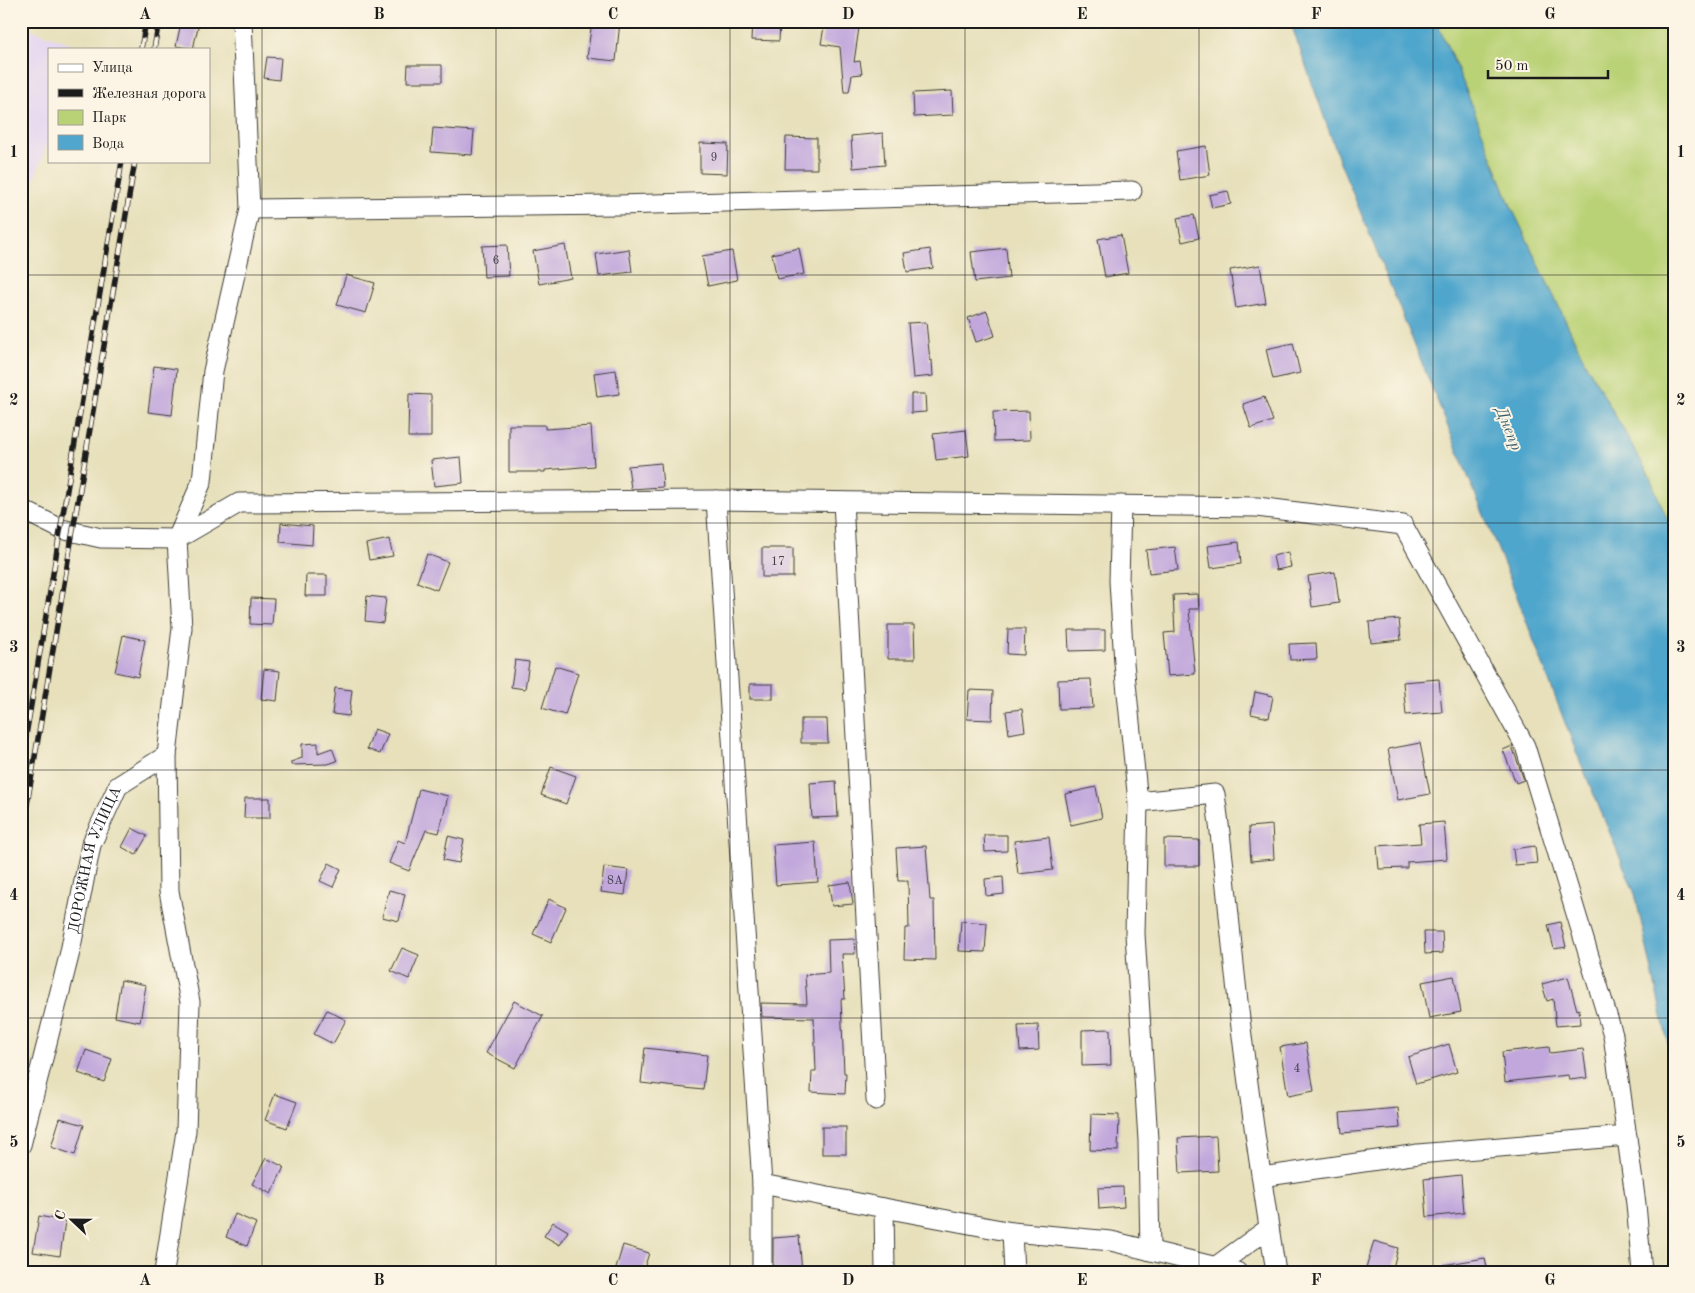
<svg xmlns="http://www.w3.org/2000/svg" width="1695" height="1293" font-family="'Old Standard TT',serif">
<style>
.built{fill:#e3d3f2}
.green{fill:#bad276;stroke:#6b7749}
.water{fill:#50a6cc;stroke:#366174}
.building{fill:#c1a7dc}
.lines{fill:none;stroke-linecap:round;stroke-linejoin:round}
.street-casing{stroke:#3a3934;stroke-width:21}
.street{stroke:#fff;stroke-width:19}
.rail-casing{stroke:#1c1c1c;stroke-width:5.5}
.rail{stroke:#fcf5e5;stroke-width:4;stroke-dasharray:11;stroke-linecap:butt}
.grid{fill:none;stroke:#1c1c1c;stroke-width:1;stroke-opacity:0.55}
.labels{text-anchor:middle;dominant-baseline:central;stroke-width:4;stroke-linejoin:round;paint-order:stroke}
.number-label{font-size:12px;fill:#453f4c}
.street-label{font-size:15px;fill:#1c1c1c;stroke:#fcf5e5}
.water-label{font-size:16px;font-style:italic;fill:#335a6b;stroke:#fcf5e5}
.neatline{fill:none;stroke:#1c1c1c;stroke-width:2}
.grid-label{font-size:16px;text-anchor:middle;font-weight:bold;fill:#1c1c1c}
</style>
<rect width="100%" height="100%" fill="#fcf5e5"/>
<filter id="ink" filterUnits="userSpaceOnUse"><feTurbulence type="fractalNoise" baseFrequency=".02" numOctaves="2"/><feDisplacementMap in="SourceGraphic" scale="10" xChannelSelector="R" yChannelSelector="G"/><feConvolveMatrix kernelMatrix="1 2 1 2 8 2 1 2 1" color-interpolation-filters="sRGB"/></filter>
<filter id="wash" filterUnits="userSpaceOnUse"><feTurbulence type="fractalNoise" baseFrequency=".0096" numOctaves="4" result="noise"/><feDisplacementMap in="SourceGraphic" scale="20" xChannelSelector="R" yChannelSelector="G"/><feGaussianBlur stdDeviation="1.12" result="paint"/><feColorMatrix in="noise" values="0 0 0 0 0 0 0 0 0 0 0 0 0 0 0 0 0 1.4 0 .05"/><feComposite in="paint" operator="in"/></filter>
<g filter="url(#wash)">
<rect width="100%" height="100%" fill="#e7e0bb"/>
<polygon class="built" points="21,26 83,48 49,49 49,140 21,215"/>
<polygon class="green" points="1436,21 1674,21 1674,536 1649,475 1586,364 1510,204 1462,80"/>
<polygon class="water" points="1290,21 1436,21 1462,80 1510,204 1586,364 1649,475 1674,536 1674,1071 1635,894 1575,749 1514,589 1340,162"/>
<g id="blocks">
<g class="building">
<polygon points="592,21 620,21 616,61 587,58"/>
<polygon points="752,21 780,21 779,41 751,40"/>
<polygon points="825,21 860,21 854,62 860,61 862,74 852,75 849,92 844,92 840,47 821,44"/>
<polygon points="181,23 198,27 193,49 176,46"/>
<polygon points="267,57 281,58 279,80 264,78"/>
<polygon points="408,65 442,65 442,82 407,82"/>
<polygon points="952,91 953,115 914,117 913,93"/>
<polygon points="433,128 474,131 472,155 431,152"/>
<polygon points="883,133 885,165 853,168 851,136"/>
<polygon points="786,137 817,138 817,169 785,169"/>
<polygon points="700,143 728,144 727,174 700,173"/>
<polygon points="1206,146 1210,175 1180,180 1176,151"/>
<polygon points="1228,191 1231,204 1212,208 1209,195"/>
<polygon points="1194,215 1199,238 1182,242 1177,218"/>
<polygon points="1121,235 1128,273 1105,277 1098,239"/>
<polygon points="507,245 509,276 484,277 482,246"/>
<polygon points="565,245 571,278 539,284 533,251"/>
<polygon points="799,248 804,274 777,279 772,254"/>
<polygon points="1006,248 1009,278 975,282 971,252"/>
<polygon points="629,249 632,272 599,276 596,254"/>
<polygon points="930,249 933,268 907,272 904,253"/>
<polygon points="732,251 737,280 708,286 702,256"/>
<polygon points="1260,265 1266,303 1236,308 1230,270"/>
<polygon points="346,275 375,283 366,313 337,305"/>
<polygon points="987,311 995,336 976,342 968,318"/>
<polygon points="926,322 930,361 932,360 933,376 913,378 908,323"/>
<polygon points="1293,343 1300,373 1273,379 1266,349"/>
<polygon points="154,366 177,369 172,415 148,412"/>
<polygon points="616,370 619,394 597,397 594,373"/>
<polygon points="409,394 431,395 431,437 408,437"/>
<polygon points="911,394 925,394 926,412 911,413"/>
<polygon points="1264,397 1273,421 1251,428 1243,404"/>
<polygon points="1029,411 1030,440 994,441 993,412"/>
<polygon points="509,425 545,425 545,429 591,426 594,466 545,470 545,472 509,472"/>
<polygon points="966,430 969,456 936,460 933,434"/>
<polygon points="461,457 463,483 434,486 431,460"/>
<polygon points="661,463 663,487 631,489 628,466"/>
<polygon points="281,523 313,526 312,545 280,542"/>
<polygon points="389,539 393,556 369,560 366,544"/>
<polygon points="1239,542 1241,564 1211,568 1208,546"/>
<polygon points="1175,547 1178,570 1149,573 1146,550"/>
<rect x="762" y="548" width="31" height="29"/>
<polygon points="1288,552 1291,567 1276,570 1273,556"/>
<polygon points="427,554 448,562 437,590 417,582"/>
<polygon points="1335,572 1339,603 1312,607 1308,576"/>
<polygon points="306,575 327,575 327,596 305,596"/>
<polygon points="1198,594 1199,609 1189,609 1195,674 1168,676 1164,633 1175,632 1173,595"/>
<polygon points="367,596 386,598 383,623 365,621"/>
<polygon points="251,598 274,599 272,625 250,624"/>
<polygon points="1399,619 1401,640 1371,643 1369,622"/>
<polygon points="888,625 914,625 915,659 888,659"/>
<polygon points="1008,629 1025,629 1024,655 1007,654"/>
<polygon points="1068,630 1105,630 1105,650 1069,651"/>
<polygon points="123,635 145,640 138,677 115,672"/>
<polygon points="1316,643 1317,659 1290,660 1289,644"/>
<polygon points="515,660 529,662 525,689 511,687"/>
<polygon points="555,666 578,673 565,715 542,708"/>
<polygon points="264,669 280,671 277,701 261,699"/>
<polygon points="1091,679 1093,708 1059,709 1058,680"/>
<polygon points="1439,679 1442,712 1406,715 1403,682"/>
<rect x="750" y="684" width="23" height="15"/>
<polygon points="335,688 352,690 349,716 332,714"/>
<polygon points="969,690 993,691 992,720 967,719"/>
<polygon points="1255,692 1273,696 1269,718 1251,714"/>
<polygon points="1022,709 1025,731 1009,734 1006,711"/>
<polygon points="801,719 827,719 828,743 801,743"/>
<polygon points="374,729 388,734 380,754 367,749"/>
<polygon points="318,743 318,753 332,748 337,761 328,764 291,765 291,762 302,758 302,744"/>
<polygon points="1420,743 1430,794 1398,800 1388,749"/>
<polygon points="1512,746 1524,780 1516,783 1503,750"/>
<polygon points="551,767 576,776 566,804 541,795"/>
<polygon points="836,781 838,817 812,818 810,783"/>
<polygon points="1096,787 1102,818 1071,825 1065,794"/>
<polygon points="419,789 448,796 439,833 426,830 409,871 389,863 398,840 405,843"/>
<polygon points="245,798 270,798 270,818 244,818"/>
<polygon points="1444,822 1447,859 1407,862 1407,868 1379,869 1377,846 1421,843 1419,824"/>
<polygon points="1272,825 1274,859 1251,861 1249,827"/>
<polygon points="132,828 147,836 136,855 122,847"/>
<polygon points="984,835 1007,835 1007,851 985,852"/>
<polygon points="448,836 464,840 459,863 443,860"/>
<polygon points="1049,837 1053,870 1018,874 1014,841"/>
<polygon points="1164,839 1199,840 1199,866 1164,866"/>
<polygon points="815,842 818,882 776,885 773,845"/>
<polygon points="926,846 930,900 934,900 935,960 904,959 905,928 909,928 908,881 898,881 896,848"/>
<polygon points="1535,846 1537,863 1515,865 1513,849"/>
<polygon points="329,863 341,869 333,887 320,881"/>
<polygon points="604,867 628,870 625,895 601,892"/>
<polygon points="1003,877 1004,894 986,896 985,879"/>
<polygon points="850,882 853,904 832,906 829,885"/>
<polygon points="389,890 405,894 399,921 382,917"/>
<polygon points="549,899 566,908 551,942 533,934"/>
<polygon points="961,921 987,923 985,952 959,951"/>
<polygon points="1560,922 1566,947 1554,949 1548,925"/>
<polygon points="1424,932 1442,932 1443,953 1425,954"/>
<polygon points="854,939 855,954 842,954 845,999 841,999 844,1073 846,1073 845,1094 811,1092 812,1071 816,1071 814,1018 762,1017 761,1003 807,1004 805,975 829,973 828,940"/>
<polygon points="402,948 419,955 409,979 391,971"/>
<polygon points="1454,976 1461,1012 1429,1018 1422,982"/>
<polygon points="1568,977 1577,1010 1579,1009 1580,1024 1556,1026 1553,999 1547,1001 1542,984"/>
<polygon points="121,980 146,985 140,1022 115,1017"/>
<polygon points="514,1001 543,1016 515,1068 486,1053"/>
<polygon points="327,1010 346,1020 333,1044 314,1034"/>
<polygon points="1038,1025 1039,1050 1020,1051 1018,1026"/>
<polygon points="1110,1029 1111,1065 1082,1066 1082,1030"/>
<polygon points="1306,1043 1314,1091 1288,1096 1280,1047"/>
<polygon points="1449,1044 1457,1072 1416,1084 1408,1057"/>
<polygon points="1549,1047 1550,1053 1583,1049 1587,1078 1569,1080 1568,1075 1505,1082 1502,1052"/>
<polygon points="645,1048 707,1055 703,1090 641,1083"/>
<polygon points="86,1050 112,1059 104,1082 78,1073"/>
<polygon points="275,1094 297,1102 287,1128 265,1120"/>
<polygon points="1398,1108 1400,1128 1342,1133 1340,1113"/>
<polygon points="1091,1114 1119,1115 1118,1151 1090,1150"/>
<polygon points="60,1118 84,1125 75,1155 51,1147"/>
<rect x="822" y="1127" width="24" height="27"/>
<polygon points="1216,1136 1218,1171 1180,1173 1178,1138"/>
<polygon points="266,1158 284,1167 271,1194 252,1184"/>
<polygon points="1461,1175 1464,1213 1427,1217 1424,1179"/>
<polygon points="1123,1187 1124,1207 1099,1209 1098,1188"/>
<polygon points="235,1214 256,1223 247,1246 226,1237"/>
<polygon points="39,1216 65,1221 60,1256 33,1252"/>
<polygon points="553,1222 568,1231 560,1245 544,1236"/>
<polygon points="799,1236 802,1272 773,1272 773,1238"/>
<polygon points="1374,1241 1398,1248 1392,1272 1365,1272"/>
<polygon points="623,1245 649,1253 643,1272 615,1272"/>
<polygon points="1485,1258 1488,1272 1444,1272 1443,1265"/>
</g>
</g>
</g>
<g filter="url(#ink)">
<use href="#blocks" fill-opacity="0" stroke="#3a3934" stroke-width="1"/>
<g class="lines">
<defs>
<g id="street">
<polyline points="250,209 618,205 1132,191"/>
<polyline points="716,500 1257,507 1403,525 1525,746 1613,1035 1636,1204 1642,1272"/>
<polyline points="843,502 876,1100"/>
<path d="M1121 505 1119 581 1124 663 1138 802 1215 794C1224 857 1229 920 1236 983 1246 1079 1261 1176 1276 1272"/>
<polyline points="21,509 61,529 101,538 177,539"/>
<polyline points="177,539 239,503 716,500 762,1184 884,1208 885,1272"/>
<polyline points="1138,802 1135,934 1148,1140 1150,1251"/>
<path id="s1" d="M21 1145 70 952 91 845 118 786 167 755 182 628 177 539 202 481 213 371 250 209 242 21"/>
<polyline points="1262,1177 1418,1154 1627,1136"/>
<polyline points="762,1184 762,1272"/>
<polyline points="884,1208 1012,1232 1111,1241 1237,1272"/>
<polyline points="1012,1232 1014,1272"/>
<polyline points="1215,1267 1269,1228"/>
<polyline points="164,1272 186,1131 190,1002 169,891 167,755"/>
</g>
</defs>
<use href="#street" class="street-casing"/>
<use href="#street" class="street"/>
<defs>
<g id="rail">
<polyline points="141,49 146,21"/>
<polyline points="154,49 159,21"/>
<polyline points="21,765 122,161"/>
<polyline points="21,840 135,161"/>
</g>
</defs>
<use href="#rail" class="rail-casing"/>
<use href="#rail" class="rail"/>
</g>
</g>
<path class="grid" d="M262 21V1272M496 21V1272M730 21V1272M965 21V1272M1199 21V1272M1433 21V1272M21 275H1674M21 523H1674M21 770H1674M21 1018H1674"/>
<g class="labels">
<g class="number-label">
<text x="714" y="158">9</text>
<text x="496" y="261">6</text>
<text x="778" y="562">17</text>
<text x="615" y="881">8А</text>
<text x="1297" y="1069">4</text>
</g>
<g class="street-label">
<text stroke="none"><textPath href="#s1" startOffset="295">ДОРОЖНАЯ УЛИЦА</textPath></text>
</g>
<g class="water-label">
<text transform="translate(1508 429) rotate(68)">Днепр</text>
</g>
</g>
<rect width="1695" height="1293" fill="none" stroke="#fcf5e5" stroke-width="55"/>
<rect x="48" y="48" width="162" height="115" fill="#fcf5e5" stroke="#a29e95"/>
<rect x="58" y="64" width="25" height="8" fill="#ffffff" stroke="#a29e95"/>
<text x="92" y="72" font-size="15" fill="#1c1c1c">Улица</text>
<rect x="58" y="89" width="25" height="8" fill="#1c1c1c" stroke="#a29e95"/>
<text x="92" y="98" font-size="15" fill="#1c1c1c">Железная дорога</text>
<rect x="58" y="110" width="25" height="15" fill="#bad276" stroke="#a29e95"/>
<text x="92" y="122" font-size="15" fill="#1c1c1c">Парк</text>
<rect x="58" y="135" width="25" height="15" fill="#50a6cc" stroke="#a29e95"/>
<text x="92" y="148" font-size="15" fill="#1c1c1c">Вода</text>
<g transform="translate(72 1220) rotate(292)" stroke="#fcf5e5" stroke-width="4" paint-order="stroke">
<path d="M0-4L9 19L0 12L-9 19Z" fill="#1c1c1c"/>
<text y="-8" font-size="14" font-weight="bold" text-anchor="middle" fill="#1c1c1c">С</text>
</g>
<path d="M1488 70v8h120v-8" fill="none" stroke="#1c1c1c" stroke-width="2.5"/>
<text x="1495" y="70" font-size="15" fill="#1c1c1c" stroke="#fcf5e5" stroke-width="4" paint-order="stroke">50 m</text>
<rect x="28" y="28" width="1640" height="1238" class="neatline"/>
<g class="grid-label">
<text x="145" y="19">A</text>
<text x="379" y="19">B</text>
<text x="613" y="19">C</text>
<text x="848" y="19">D</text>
<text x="1082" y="19">E</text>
<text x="1316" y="19">F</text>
<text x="1550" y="19">G</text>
<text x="14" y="157">1</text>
<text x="1681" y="157">1</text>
<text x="14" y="405">2</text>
<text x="1681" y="405">2</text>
<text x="14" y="652">3</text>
<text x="1681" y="652">3</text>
<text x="14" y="900">4</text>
<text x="1681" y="900">4</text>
<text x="14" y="1147">5</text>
<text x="1681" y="1147">5</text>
<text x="145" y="1285">A</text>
<text x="379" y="1285">B</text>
<text x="613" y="1285">C</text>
<text x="848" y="1285">D</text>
<text x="1082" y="1285">E</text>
<text x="1316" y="1285">F</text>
<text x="1550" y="1285">G</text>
</g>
</svg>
